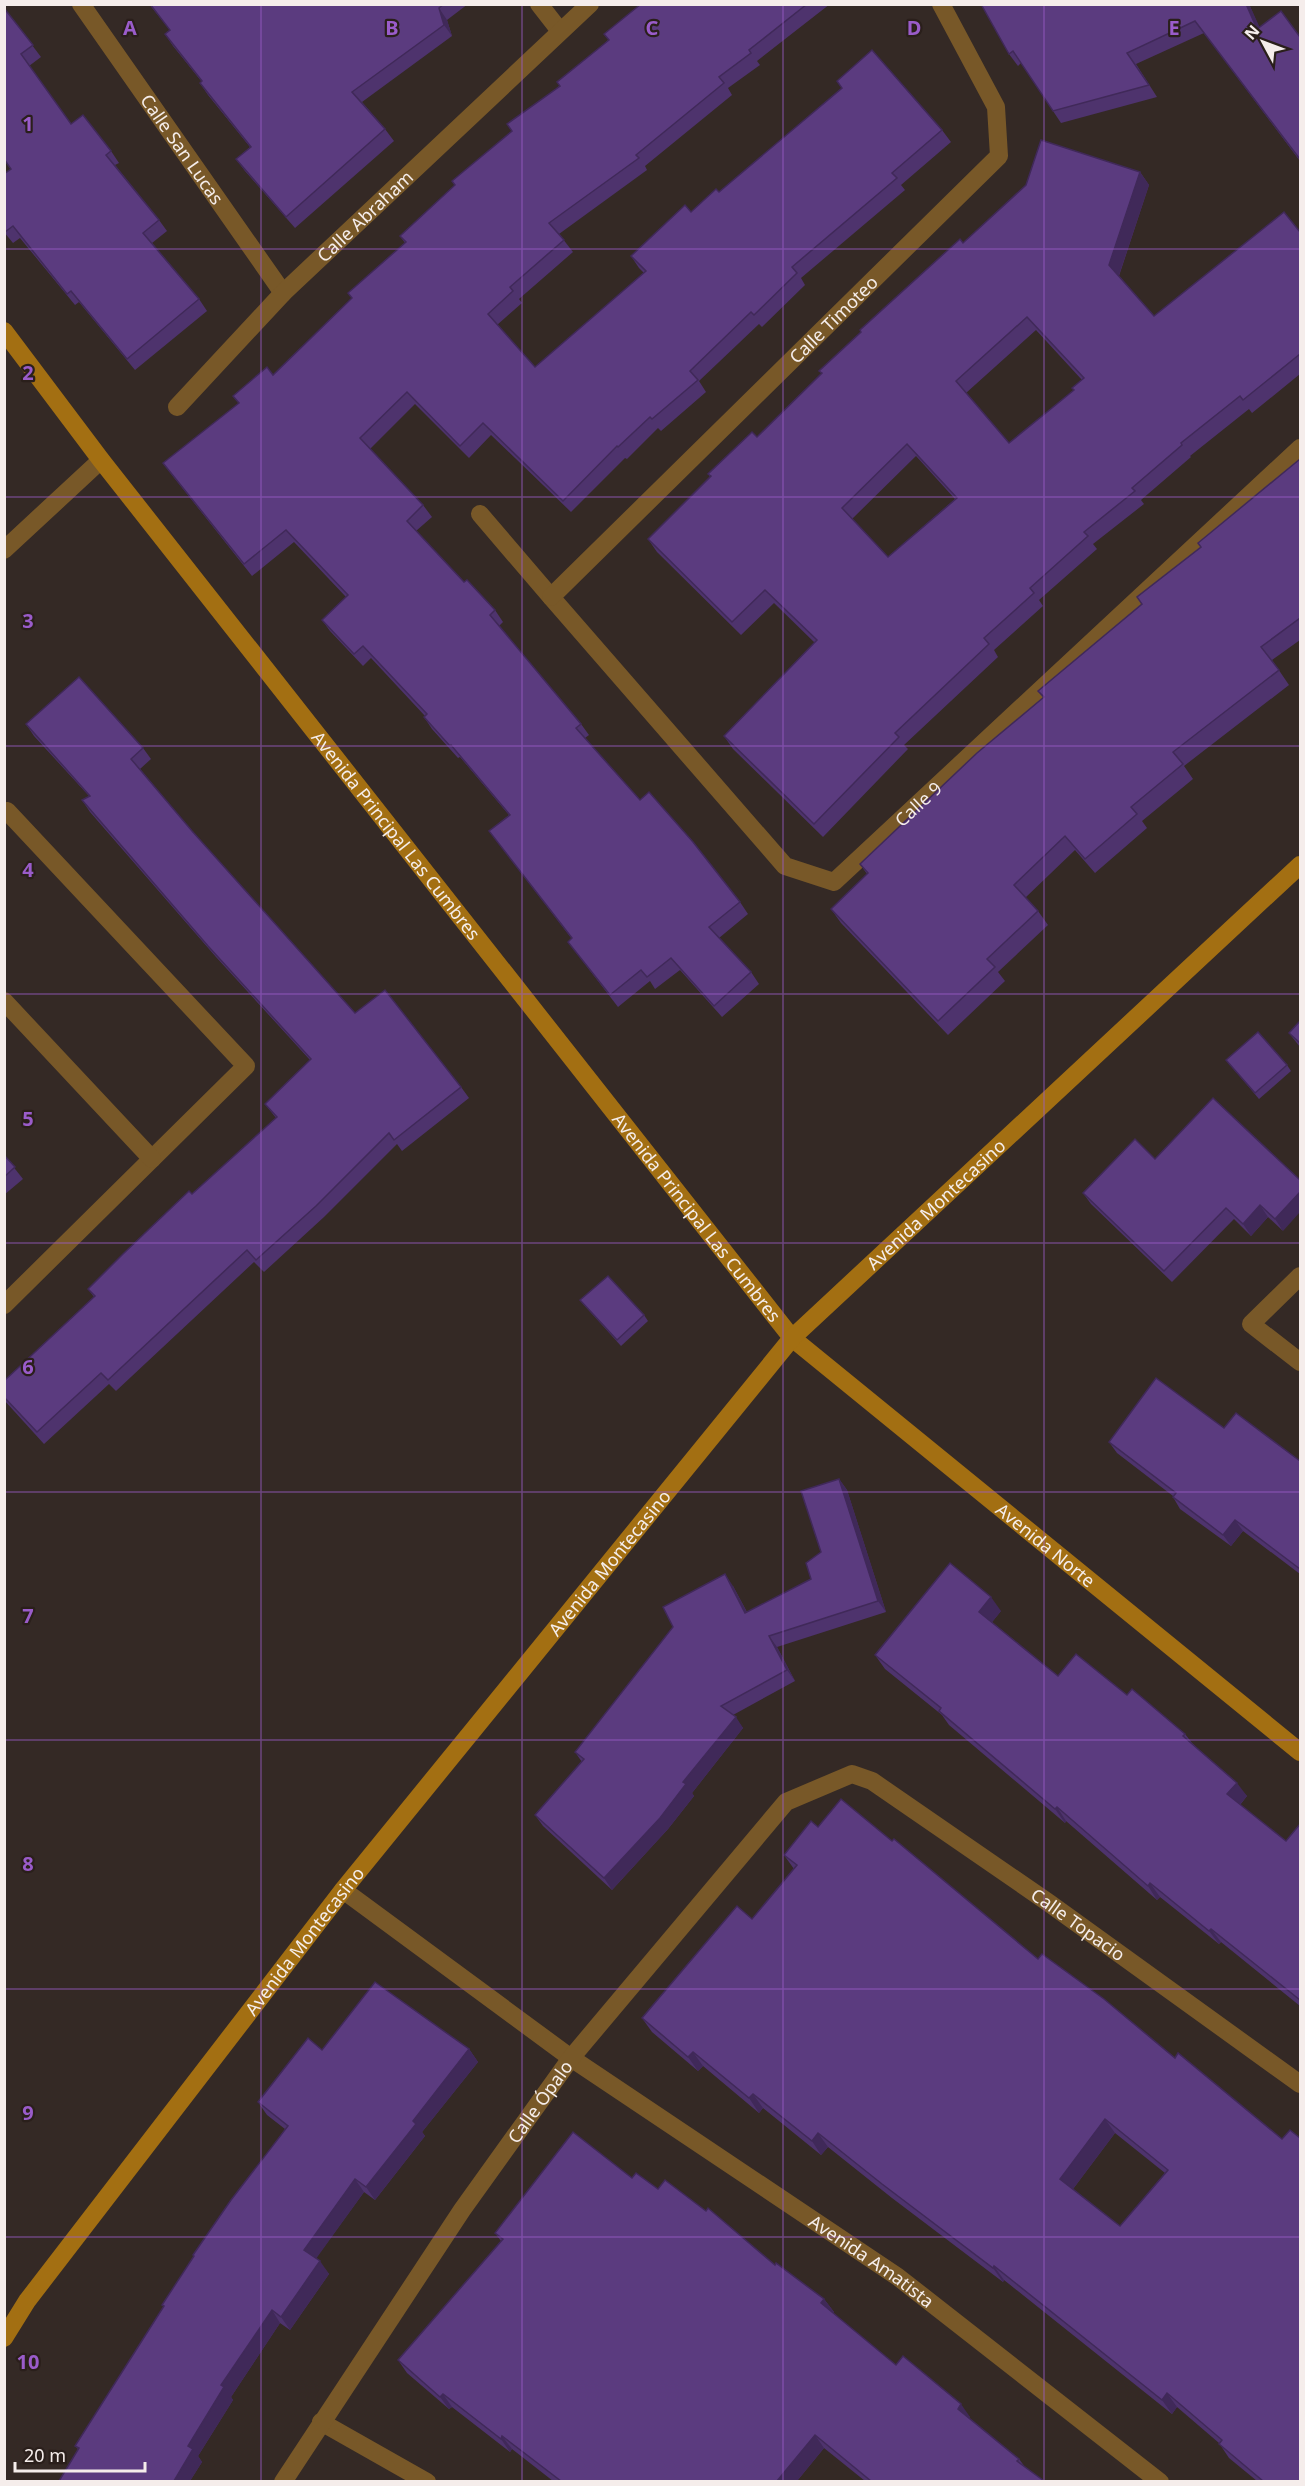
<svg xmlns="http://www.w3.org/2000/svg" width="1305" height="2486" font-family="'Noto Sans',sans-serif">
<style>
.lines{fill:none;stroke-linecap:round;stroke-linejoin:round}
.lane{stroke:#785828;stroke-width:18}
.street{stroke:#785828;stroke-width:18}
.secondary{stroke:#a36f12;stroke-width:18}
.wall{fill:#4e336d;fill-rule:evenodd}
.shaded-wall{fill:#402959}
.building{fill:#5b3b7f;stroke:#402959;stroke-width:1.5;fill-rule:evenodd}
.grid{fill:none;stroke:#9a5cca;stroke-width:1.5;stroke-opacity:0.55}
.labels{text-anchor:middle;dominant-baseline:central;stroke-width:4.5;stroke-linejoin:round;paint-order:stroke}
.street-label{font-size:18px;fill:#f5edeb;stroke:#2a1f1b}
.grid-label{font-size:20px;text-anchor:middle;font-weight:bold;fill:#9a5cca;stroke:#2a1f1b;stroke-width:4.5;stroke-linejoin:round;paint-order:stroke}
</style>
<rect width="100%" height="100%" fill="#342925"/>
<g class="lines">
<g class="lane">
<polyline points="4,550 101,460"/>
<polyline points="4,813 7,811 246,1066 4,1305"/>
<polyline points="4,1001 152,1159"/>
</g>
<g class="street">
<path id="s1" d="M81 4 283 293"/>
<polyline points="539,4 560,31"/>
<path id="s2" d="M177 407 283 293 590 4"/>
<path id="s3" d="M480 514 551 597 785 866 834 882 1300 448"/>
<path id="s4" d="M551 597 999 156 996 107 941 4"/>
<polyline points="1300,1276 1251,1324 1300,1362"/>
<path id="s5" d="M343 1890 571 2058 898 2277 1160 2482"/>
<polyline points="321,2422 427,2482"/>
<path id="s6" d="M283 2482 462 2210 571 2058 786 1802 852 1774 872 1781 1049 1903 1300 2084"/>
</g>
<g class="secondary">
<path id="s7" d="M4 331 101 460 792 1338 1300 1752"/>
<path id="s8" d="M4 2338 27 2301 343 1890 792 1338 1300 865"/>
</g>
</g>
<g class="wall">
<polygon points="149,4 468,4 447,20 452,36 362,102 385,129 394,141 295,228 245,171 236,159 250,147 208,95 200,83 202,82 173,46 165,34 170,30"/>
<polygon points="641,4 830,4 757,61 760,65 728,88 732,95 645,166 647,170 559,234 573,252 519,299 522,303 497,325 535,367 644,273 639,268 631,256 719,192 842,88 837,81 942,130 951,142 901,185 905,190 801,278 805,285 762,327 759,324 699,381 706,392 661,431 658,428 627,459 625,458 571,512 491,435 469,458 415,404 370,449 423,505 432,517 416,531 464,582 495,610 503,622 499,626 581,724 589,735 585,738 640,800 740,902 748,914 719,938 751,972 759,984 722,1017 680,970 655,989 650,981 618,1007 568,942 572,939 489,831 509,815 460,757 458,758 432,729 424,717 425,716 371,658 363,666 330,631 322,620 346,597 294,542 252,576 172,475 163,463 239,404 233,396 273,375 352,298 348,293 405,243 400,236 455,185 452,181 512,131 559,86 608,40"/>
<polygon points="981,4 1249,4 1259,27 1300,37 1300,161 1204,33 1136,64 1157,97 1061,123 1021,63 1018,66 1009,54"/>
<polygon points="4,8 41,57 29,66 71,124 111,151 119,163 115,165 159,220 167,231 152,243 199,299 207,311 135,370 79,302 75,305 20,238 13,243 4,232 4,174 11,169"/>
<path d="M1140 172 1149 185 1119 276 1154 316 1300 232V374L1252 413 1249 409 1190 456 1191 457 1141 500 1144 504 1093 544 1097 549 1039 600 1043 606 994 650 998 657 904 745 908 749 823 837 733 749 724 736 815 643 774 603 741 635 657 552 648 539 710 477 708 474 757 437 822 374 819 371 963 243ZM1036 330 1082 380 1074 390 1009 443 966 393ZM916 456 955 499 888 557 852 519Z"/>
<polygon points="1300,459 1300,640 1272,660 1289,685 1184,766 1193,779 1142,821 1147,828 1095,873 1075,850 1025,898 1038,911 1048,925 998,972 1005,981 948,1035 841,923 831,909 867,874 860,864 1043,698 1038,691 1142,604 1201,547"/>
<polygon points="26,724 143,748 151,759 140,769 192,831 355,1013 461,1087 469,1098 402,1151 397,1144 324,1217 264,1272 254,1262 116,1391 109,1384 44,1444 4,1400 4,1381 94,1297 88,1289 276,1118 265,1104 310,1060 216,957 90,812 82,800 89,796 34,736"/>
<polygon points="1300,1021 1300,1047 1289,1033"/>
<polygon points="1226,1060 1287,1065 1291,1071 1259,1099"/>
<polygon points="1213,1098 1283,1231 1268,1217 1251,1236 1234,1219 1172,1282 1091,1204 1083,1193 1155,1159"/>
<polygon points="4,1155 23,1179 4,1195"/>
<polygon points="580,1300 644,1315 648,1321 621,1346 585,1306"/>
<polygon points="1224,1428 1300,1461 1300,1574 1243,1531 1231,1546 1180,1509 1173,1497 1173,1496 1117,1453 1109,1442"/>
<polygon points="839,1479 847,1490 886,1612 777,1647 795,1681 733,1715 743,1728 692,1793 694,1796 668,1829 612,1890 543,1826 535,1815 582,1762 575,1752 733,1586 747,1612 811,1579 821,1552"/>
<polygon points="1001,1611 992,1622 1058,1676 1127,1695 1185,1734 1192,1743 1247,1796 1240,1805 1286,1841 1300,1824 1300,2006 1221,1942 1219,1944 1160,1897 1157,1900 1066,1821 1065,1823 949,1725 942,1715 885,1669 875,1655"/>
<path d="M818 1827 892 1841 1038 1959 1104 1999 1300 2481H1257L1229 2458 1219 2443 1177 2407 1172 2414 1004 2280 1003 2282 892 2198 828 2147 821 2155 763 2108 759 2113 703 2066 698 2071 652 2032 642 2018 752 1919 794 1869 784 1855ZM1115 2133 1165 2173 1120 2226 1073 2189Z"/>
<polygon points="469,2049 478,2062 422,2132 425,2136 375,2200 364,2192 316,2258 329,2274 290,2330 280,2323 231,2397 233,2400 198,2456 202,2462 190,2481 59,2481 78,2449 75,2446 164,2307 162,2305 194,2257 193,2255 285,2129 267,2115 258,2102 322,2050"/>
<polygon points="632,2178 658,2189 775,2265 824,2299 834,2312 833,2313 896,2365 970,2417 969,2418 1019,2459 1025,2467 1044,2481 865,2481 824,2448 797,2481 553,2481 512,2449 510,2452 452,2407 449,2409 407,2373 398,2360 501,2241 495,2233"/>
</g>
<g class="shaded-wall">
<polygon points="1246,4 1249,4 1266,41 1257,29"/>
<polygon points="439,8 447,20 452,36 444,25"/>
<polygon points="1140,172 1149,185 1118,278 1109,265"/>
<polygon points="1300,1192 1300,1212 1283,1231 1275,1219"/>
<polygon points="1260,1205 1268,1217 1251,1236 1243,1224"/>
<polygon points="839,1479 847,1490 886,1612 878,1601"/>
<polygon points="1235,1520 1243,1531 1231,1546 1223,1535"/>
<polygon points="725,1574 733,1586 753,1624 745,1613"/>
<polygon points="991,1597 1001,1611 989,1626 979,1612"/>
<polygon points="769,1636 777,1647 795,1681 787,1670"/>
<polygon points="736,1717 743,1728 692,1793 694,1796 668,1829 612,1890 604,1878"/>
<polygon points="1237,1783 1247,1796 1237,1808 1227,1794"/>
<polygon points="1057,1807 1066,1821 1065,1823 1055,1809"/>
<polygon points="1150,1883 1160,1897 1157,1900 1148,1886"/>
<polygon points="1211,1929 1221,1942 1219,1944 1209,1931"/>
<polygon points="469,2049 478,2062 422,2132 425,2136 375,2200 366,2187 413,2121"/>
<polygon points="693,2052 703,2066 698,2071 688,2057"/>
<polygon points="753,2094 763,2108 759,2113 749,2098"/>
<polygon points="1105,2119 1115,2133 1070,2193 1060,2179"/>
<polygon points="818,2133 828,2147 821,2155 812,2141"/>
<polygon points="355,2179 364,2192 313,2263 304,2250"/>
<polygon points="320,2261 329,2274 290,2330 281,2317"/>
<polygon points="994,2266 1004,2280 1003,2282 993,2268"/>
<polygon points="824,2299 834,2312 830,2316 821,2303"/>
<polygon points="272,2310 280,2323 231,2397 233,2400 198,2456 202,2462 190,2481 174,2481 188,2446 221,2385"/>
<polygon points="1167,2393 1177,2407 1172,2414 1162,2400"/>
<polygon points="443,2394 452,2407 449,2409 440,2397"/>
<polygon points="961,2404 970,2417 967,2422 958,2409"/>
<polygon points="815,2435 824,2448 797,2481 777,2481"/>
<polygon points="502,2436 512,2449 510,2452 501,2439"/>
</g>
<g class="building">
<polygon points="150,4 444,4 439,8 444,25 352,92 385,129 286,217 236,159 251,147 200,83 202,81 165,34 170,30"/>
<polygon points="641,4 807,4 749,50 751,53 719,77 724,83 636,155 639,158 549,223 564,240 510,287 513,291 488,314 535,367 646,271 631,256 685,205 691,212 716,189 719,192 842,88 837,81 872,50 942,130 892,173 897,178 792,267 797,273 754,315 751,312 690,371 698,380 652,419 650,417 618,447 617,446 563,501 483,423 460,446 407,392 360,438 423,505 407,521 464,582 467,580 495,610 490,615 581,724 576,728 640,800 649,792 693,842 740,902 709,927 751,972 714,1006 671,958 647,977 641,970 610,995 568,942 572,938 489,831 510,815 451,745 450,746 424,717 427,714 363,646 354,654 322,620 348,595 286,530 244,564 163,463 239,403 233,396 267,367 273,375 352,298 348,293 406,242 400,236 455,185 452,181 512,131 507,124 560,86 557,82 609,40 604,34"/>
<polygon points="981,4 1246,4 1257,29 1281,11 1300,37 1300,157 1299,158 1195,21 1127,53 1149,85 1053,111 1013,51 1009,54"/>
<polygon points="4,8 33,45 21,54 71,124 83,115 111,151 106,155 159,220 143,233 199,299 127,359 71,291 67,294 13,226 5,232 4,231 4,174 11,169 4,159"/>
<path d="M1041 140 1140 172 1109 265 1154 316 1284 212 1300 232V354L1243 400 1240 396 1181 443 1182 445 1132 488 1135 491 1084 532 1088 536 1030 588 1034 593 984 638 989 644 895 733 899 737 814 824 724 736 817 640 765 590 732 622 648 539 711 476 708 474 752 432 757 437 822 373 819 371 861 332 860 330 960 239 963 243 1026 185ZM1027 317 1084 378 1072 388 1074 390 1009 443 956 381ZM907 444 957 498 888 557 842 508Z"/>
<polygon points="1300,459 1300,618 1261,647 1279,670 1173,752 1183,764 1131,807 1137,814 1085,859 1065,836 1014,885 1038,911 987,959 995,967 938,1021 831,909 868,873 860,864 977,753 1044,697 1038,691 1142,604 1137,597 1201,547 1198,543"/>
<polygon points="79,677 143,748 131,759 192,831 355,1013 385,990 461,1087 394,1140 389,1133 316,1206 256,1260 247,1250 108,1380 101,1373 37,1432 4,1397 4,1381 95,1296 88,1289 123,1254 189,1191 192,1194 277,1117 265,1104 311,1059 208,946 82,800 90,796 26,724"/>
<polygon points="1300,1021 1300,1043 1289,1033"/>
<polygon points="1258,1032 1287,1065 1255,1093 1226,1060"/>
<polygon points="1213,1098 1300,1180 1300,1192 1275,1219 1260,1205 1243,1224 1226,1208 1164,1271 1083,1193 1135,1139 1155,1159"/>
<polygon points="4,1155 15,1167 4,1177"/>
<polygon points="608,1276 644,1315 617,1340 580,1300"/>
<polygon points="1156,1378 1224,1428 1236,1413 1300,1461 1300,1569 1235,1520 1223,1535 1173,1497 1176,1493 1109,1442"/>
<polygon points="839,1479 878,1601 769,1636 787,1670 721,1706 736,1717 683,1782 686,1784 660,1818 604,1878 535,1815 584,1759 575,1752 673,1627 663,1607 725,1574 745,1613 811,1579 806,1563 821,1552 801,1491"/>
<polygon points="950,1563 991,1597 979,1612 1058,1676 1076,1654 1127,1695 1132,1689 1185,1734 1183,1736 1237,1783 1227,1794 1286,1841 1300,1824 1300,2000 1211,1929 1209,1931 1150,1883 1148,1886 1057,1807 1055,1809 939,1711 941,1708 875,1655"/>
<path d="M841 1799 892 1841 894 1839 1038 1959 1042 1954 1104 1999 1175 2058 1178 2053 1282 2139 1290 2130 1300 2138V2481H1263L1219 2444 1222 2440 1167 2393 1162 2400 994 2266 993 2268 882 2184 818 2133 812 2141 753 2094 749 2098 693 2052 688 2057 642 2018 737 1906 752 1919 797 1865 784 1855 811 1821 818 1827ZM1105 2119 1168 2170 1120 2226 1060 2179Z"/>
<polygon points="375,1982 469,2049 413,2121 416,2124 366,2187 355,2179 304,2250 320,2261 281,2317 272,2310 221,2385 224,2387 188,2446 193,2449 174,2481 59,2481 79,2448 75,2446 164,2306 162,2305 194,2256 193,2255 231,2200 288,2126 258,2102 308,2038 322,2050"/>
<polygon points="573,2132 632,2178 636,2173 658,2189 665,2180 706,2211 708,2208 775,2265 776,2263 824,2299 821,2303 896,2365 903,2356 961,2404 958,2409 1019,2459 1017,2461 1044,2481 871,2481 815,2435 777,2481 561,2481 502,2436 501,2439 443,2394 440,2397 398,2360 503,2239 495,2233"/>
</g>
<path class="grid" d="M261 4V2482M522 4V2482M783 4V2482M1044 4V2482M4 249H1300M4 497H1300M4 746H1300M4 994H1300M4 1243H1300M4 1492H1300M4 1740H1300M4 1989H1300M4 2237H1300"/>
<g class="labels">
<g class="street-label">
<text stroke="none"><textPath href="#s1" startOffset="177">Calle San Lucas</textPath></text>
<text stroke="none"><textPath href="#s2" startOffset="268">Calle Abraham</textPath></text>
<text stroke="none"><textPath href="#s4" startOffset="396">Calle Timoteo</textPath></text>
<text stroke="none"><textPath href="#s3" startOffset="632">Calle 9</textPath></text>
<text stroke="none"><textPath href="#s7" startOffset="639">Avenida Principal Las Cumbres</textPath></text>
<text stroke="none"><textPath href="#s8" startOffset="1470">Avenida Montecasino</textPath></text>
<text stroke="none"><textPath href="#s7" startOffset="1125">Avenida Principal Las Cumbres</textPath></text>
<text stroke="none"><textPath href="#s7" startOffset="1606">Avenida Norte</textPath></text>
<text stroke="none"><textPath href="#s8" startOffset="984">Avenida Montecasino</textPath></text>
<text stroke="none"><textPath href="#s6" startOffset="1191">Calle Topacio</textPath></text>
<text stroke="none"><textPath href="#s8" startOffset="498">Avenida Montecasino</textPath></text>
<text stroke="none"><textPath href="#s6" startOffset="459">Calle Ópalo</textPath></text>
<text stroke="none"><textPath href="#s5" startOffset="646">Avenida Amatista</textPath></text>
</g>
</g>
<g class="grid-label">
<text x="130" y="35">A</text>
<text x="392" y="35">B</text>
<text x="652" y="35">C</text>
<text x="914" y="35">D</text>
<text x="1174" y="35">E</text>
<text x="28" y="131">1</text>
<text x="28" y="380">2</text>
<text x="28" y="628">3</text>
<text x="28" y="877">4</text>
<text x="28" y="1126">5</text>
<text x="28" y="1374">6</text>
<text x="28" y="1623">7</text>
<text x="28" y="1871">8</text>
<text x="28" y="2120">9</text>
<text x="28" y="2369">10</text>
</g>
<rect width="1305" height="2486" fill="none" stroke="#f5edeb" stroke-width="12"/>
<g transform="translate(1263 42) rotate(311)" stroke="#2a1f1b" stroke-width="4.5" paint-order="stroke">
<path d="M0-4.5L10 22L0 15L-10 22Z" fill="#f5edeb"/>
<text y="-9" font-size="16" font-weight="bold" text-anchor="middle" fill="#f5edeb">N</text>
</g>
<path d="M15 2462v9h130v-9" fill="none" stroke="#f5edeb" stroke-width="3"/>
<text x="24" y="2462" font-size="18" fill="#f5edeb" stroke="#2a1f1b" stroke-width="4.5" paint-order="stroke">20 m</text>
</svg>
